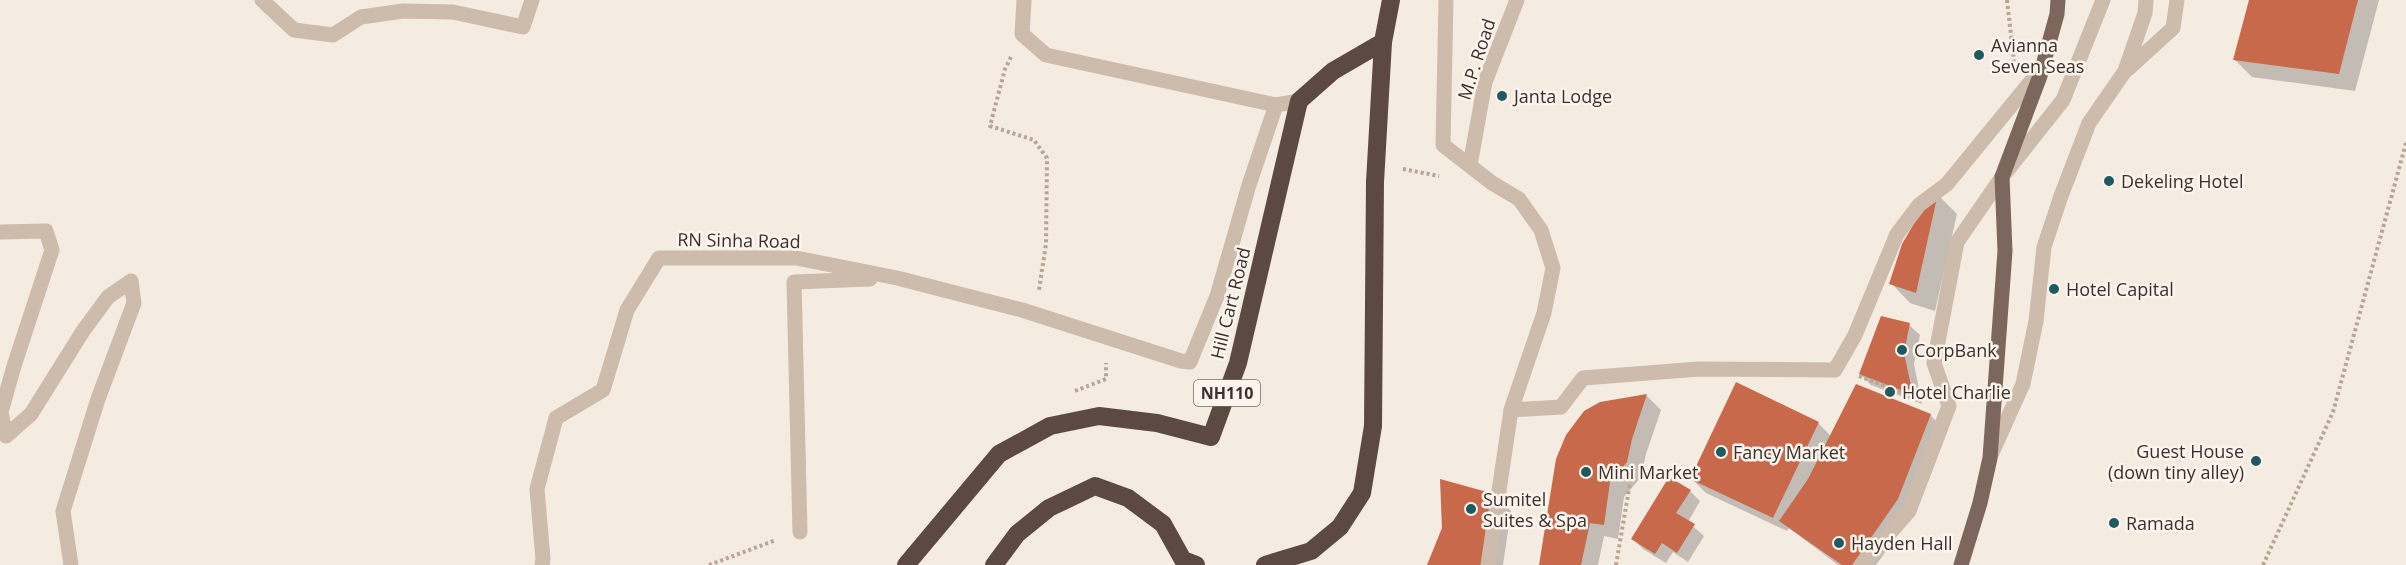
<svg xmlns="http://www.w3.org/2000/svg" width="2406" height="565" font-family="'Open Sans',sans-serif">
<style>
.shadow{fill:#0003}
.building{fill:#c8694b}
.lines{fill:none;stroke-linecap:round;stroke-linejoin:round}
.path{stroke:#b9a596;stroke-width:4;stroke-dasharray:3 3;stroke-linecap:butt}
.minor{stroke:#cdbbac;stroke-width:15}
.major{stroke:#7d675c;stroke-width:15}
.highway{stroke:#5c4a42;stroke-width:18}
.poi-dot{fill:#1f5a5e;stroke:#fbf5ee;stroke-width:2}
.labels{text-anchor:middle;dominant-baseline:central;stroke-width:5;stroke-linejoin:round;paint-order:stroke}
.shield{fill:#fbf5ee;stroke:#756b66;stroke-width:1.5}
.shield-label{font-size:16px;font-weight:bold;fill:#3b302b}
.poi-label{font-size:18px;fill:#3b302b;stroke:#fbf5ee;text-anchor:start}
.street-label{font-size:18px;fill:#3b302b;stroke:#fbf5ee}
</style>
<rect width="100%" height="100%" fill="#f4ebe1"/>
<g class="shadow">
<polygon points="2251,0 2379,0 2355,91 2252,77 2235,60"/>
<polygon points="1938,195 1957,214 1935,311 1910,303 1891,283"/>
<polygon points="1909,325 1920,335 1914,364 1922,404 1871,385 1860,374"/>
<polygon points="1647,396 1661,410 1646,454 1641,477 1624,497 1618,539 1604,536 1598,565 1541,565 1600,403"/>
<polygon points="1930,415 1947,432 1915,515 1913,513 1876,565 1838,565 1789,528 1787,531 1706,493 1692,479 1818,423 1831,436"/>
<polygon points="1690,491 1700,501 1688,522 1704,536 1688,562 1673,552 1666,563 1643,549 1633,539"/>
<polygon points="1497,496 1511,511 1503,565 1429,565"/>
</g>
<g class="building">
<polygon points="2249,0 2358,0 2339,74 2233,60"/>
<polygon points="1938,193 1916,293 1889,284 1902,244 1916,220"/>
<polygon points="1881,316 1910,323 1904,353 1913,395 1859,374"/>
<polygon points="1736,382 1819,422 1773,518 1690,479"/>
<polygon points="1856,384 1931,414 1898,499 1852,565 1842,565 1779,521 1808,479"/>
<polygon points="1647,394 1632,439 1627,462 1610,482 1604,525 1590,523 1581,565 1539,565 1556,459 1566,435 1584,411 1600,402"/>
<polygon points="1669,477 1691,490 1676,513 1695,524 1677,553 1662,543 1655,554 1631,539"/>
<polygon points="1440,479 1498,495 1488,565 1427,565 1442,528"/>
</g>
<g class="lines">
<g class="path">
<polyline points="2007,0 2014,61"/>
<polyline points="1011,57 1005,69 990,126 1034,140 1047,158 1046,244 1039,290"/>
<polyline points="1403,169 1439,176"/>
<polyline points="1859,376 1922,400"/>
<polyline points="1075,391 1106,379 1106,363"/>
<polyline points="709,565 776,540"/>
<polyline points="1616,565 1633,466"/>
<polyline points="2263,565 2333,412 2406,143"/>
</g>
<g class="minor">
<polyline points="262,0 294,30 333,35 361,17 403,11 453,12 523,27 532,0"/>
<polyline points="1024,0 1022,34 1046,55 1276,105"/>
<polyline points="1446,0 1443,145 1492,183 1519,199 1541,230 1553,268 1544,313 1511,410 1488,565"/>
<polyline points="2128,69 2173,28 2177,0"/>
<polyline points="1470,165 1485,82 1517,0"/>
<polyline points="0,232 46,231 52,250 14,366 1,412 6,436 31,414 83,331 108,297 131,281 134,303 98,399 63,511 71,565"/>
<polyline points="1511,410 1561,407 1583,378 1699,369 1835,370 1855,335 1897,234 1919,205 1947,184 2041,69"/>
<polyline points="1991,455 2023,384 2036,321 2044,247 2061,196 2089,123 2125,71 2145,13 2146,0"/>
<polyline points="800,532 794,282 870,279"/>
<polyline points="542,565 543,559 537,489 556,418 603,390 627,310 659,258 796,258 897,278 1022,310 1181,361 1190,362 1217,296 1249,185 1276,105 1299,101"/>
<polyline points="1862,565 1909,511 1949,406 1934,363 1957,242 2002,177 2063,100 2103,0"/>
</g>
<polyline class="major" points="1961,565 1980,503 1990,458 2005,251 2002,177 2040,76 2057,14 2058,0"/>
<g class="highway">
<polyline points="906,565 999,454 1050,426 1099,416 1157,423 1211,437 1238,363 1299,101 1333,71 1383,42 1391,0"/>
<polyline points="994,565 1017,534 1049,508 1095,486 1128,498 1163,524 1183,560 1196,565"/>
<polyline points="1265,565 1311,551 1340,527 1362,493 1373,426 1375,182 1383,42"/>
</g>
</g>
<g class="poi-dot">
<circle cx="1979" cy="55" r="6"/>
<circle cx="1502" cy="96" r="6"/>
<circle cx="2109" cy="181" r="6"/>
<circle cx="2054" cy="289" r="6"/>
<circle cx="1902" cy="350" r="6"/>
<circle cx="1890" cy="392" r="6"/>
<circle cx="1721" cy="452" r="6"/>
<circle cx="2256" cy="461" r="6"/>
<circle cx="1586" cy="472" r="6"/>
<circle cx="1471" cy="509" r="6"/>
<circle cx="2114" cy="523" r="6"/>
<circle cx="1839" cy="543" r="6"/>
</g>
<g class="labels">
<rect class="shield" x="1194" y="380" width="66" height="26" rx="4.5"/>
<g class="shield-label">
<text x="1227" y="393">NH110</text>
</g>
<g class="poi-label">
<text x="1991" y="45">Avianna<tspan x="1991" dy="21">Seven Seas</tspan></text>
<text x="1514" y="96">Janta Lodge</text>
<text x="2121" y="181">Dekeling Hotel</text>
<text x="2066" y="289">Hotel Capital</text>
<text x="1914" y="350">CorpBank</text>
<text x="1902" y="392">Hotel Charlie</text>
<text x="2244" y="451" text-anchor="end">Guest House<tspan x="2244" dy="21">(down tiny alley)</tspan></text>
<text x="1733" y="452">Fancy Market</text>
<text x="1598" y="472">Mini Market</text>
<text x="1483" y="499">Sumitel<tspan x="1483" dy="21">Suites &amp; Spa</tspan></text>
<text x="2126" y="523">Ramada</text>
<text x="1851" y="543">Hayden Hall</text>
</g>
<g class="street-label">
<text transform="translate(1476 59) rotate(-72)">M.P. Road</text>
<text transform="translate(739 240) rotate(1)">RN Sinha Road</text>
<text transform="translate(1230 303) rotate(-76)">Hill Cart Road</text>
</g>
</g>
</svg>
